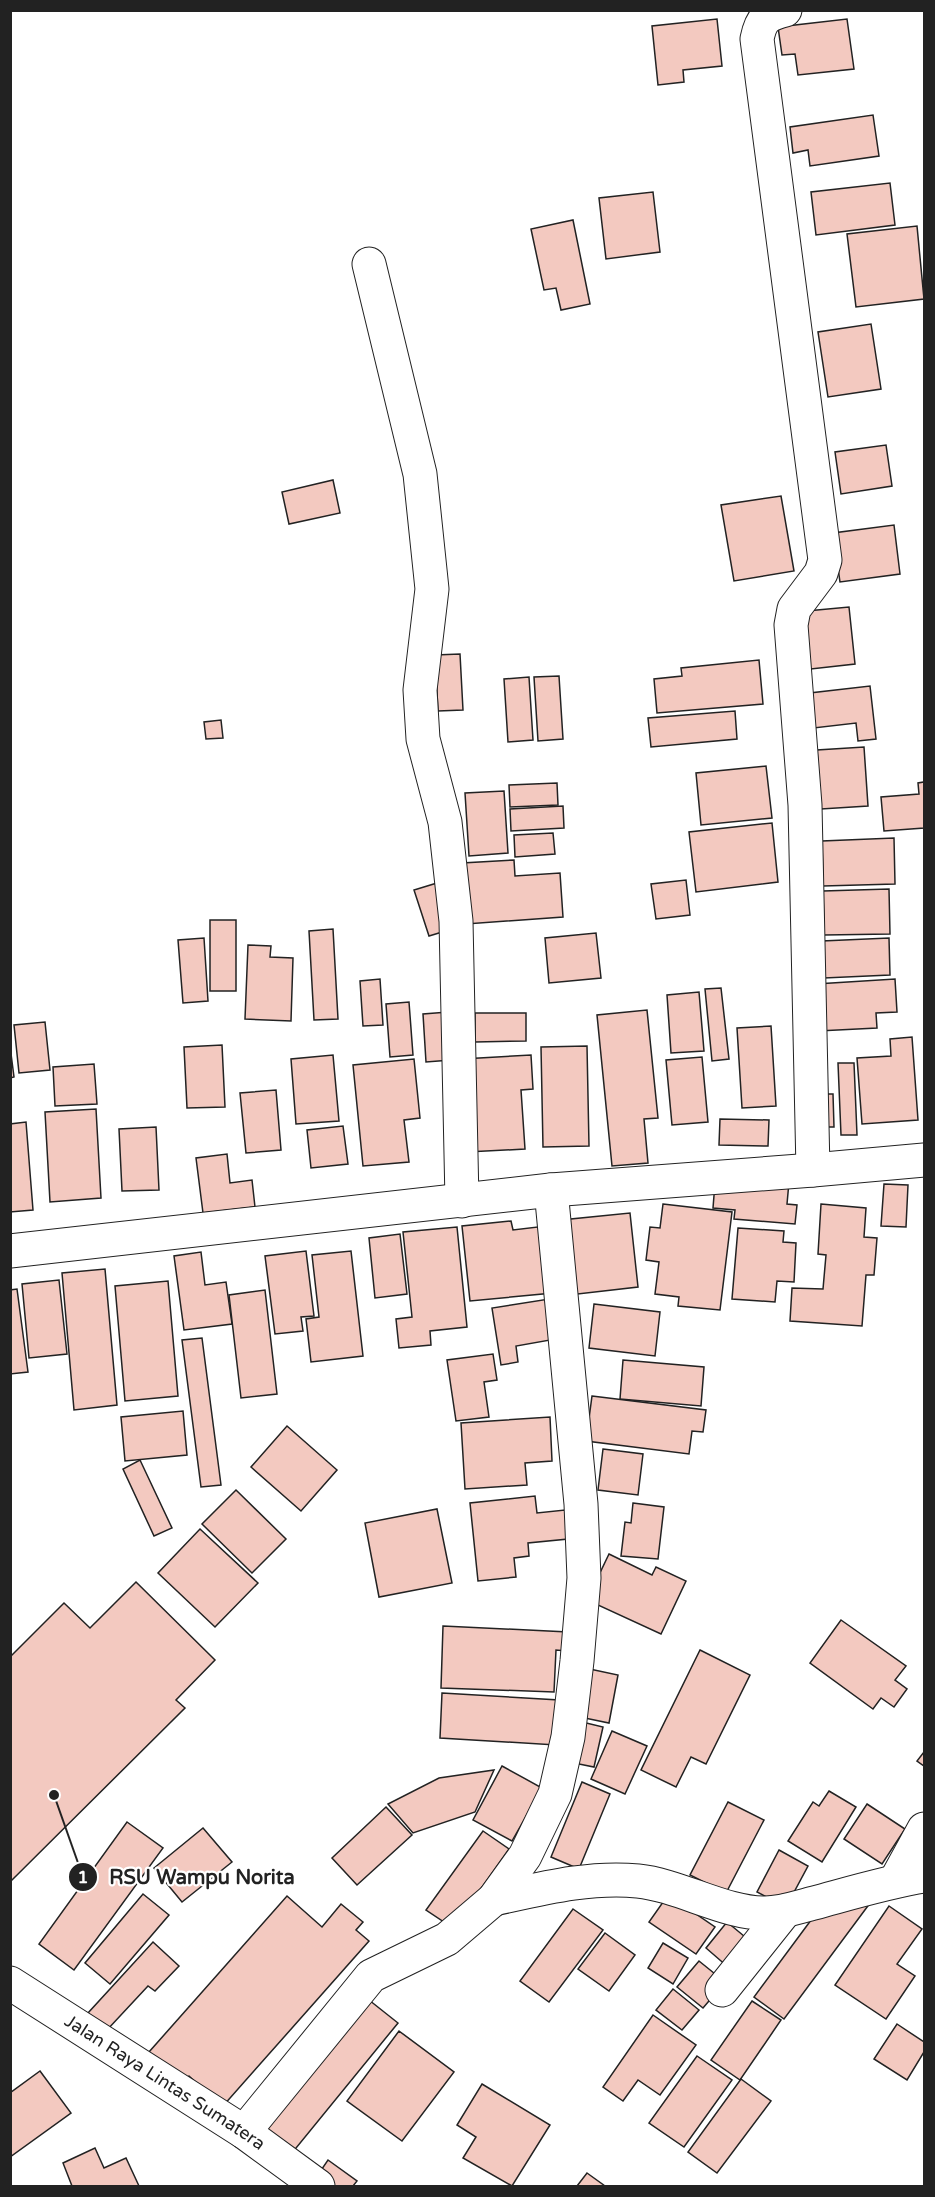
<svg xmlns="http://www.w3.org/2000/svg" width="935" height="2197" font-family="'Varela Round',sans-serif">
<style>
.building{fill:#f3c9c0;stroke:#222;stroke-width:1.5}
.lines{fill:none;stroke-linecap:round;stroke-linejoin:round}
.minor-casing{stroke:#222;stroke-width:35}
.highway-casing{stroke:#222;stroke-width:35}
.minor{stroke:#fff;stroke-width:33}
.highway{stroke:#fff;stroke-width:33}
.labels{text-anchor:middle;dominant-baseline:central;stroke-width:4.5;stroke-linejoin:round;paint-order:stroke}
.street-label{font-size:18px;fill:#222;stroke:#fff}
.leader{fill:none;stroke:#222;stroke-width:2}
.callout-dot{fill:#222;stroke:#fff;stroke-width:2}
.mark-label{font-size:18px;text-anchor:middle;font-weight:bold;fill:#fff}
.callout-label{font-size:20px;text-anchor:middle;font-weight:bold;fill:#222;stroke:#fff;stroke-width:4.5;stroke-linejoin:round;paint-order:stroke}
</style>
<rect width="100%" height="100%" fill="#fff"/>
<g class="building">
<polygon points="717,19 722,66 683,70 684,82 658,85 652,26"/>
<polygon points="847,19 854,69 798,75 795,54 782,55 778,27"/>
<polygon points="873,115 879,156 810,166 808,150 793,153 790,127"/>
<polygon points="890,183 895,225 816,235 811,192"/>
<polygon points="653,192 660,252 606,259 599,198"/>
<polygon points="573,220 590,304 561,310 556,288 544,290 531,229"/>
<polygon points="917,226 924,299 856,307 847,234"/>
<polygon points="871,324 881,389 828,397 818,332"/>
<polygon points="886,445 892,486 841,494 835,452"/>
<polygon points="333,480 340,513 289,524 282,492"/>
<polygon points="781,496 794,571 734,581 721,505"/>
<polygon points="894,525 900,574 840,582 833,533"/>
<polygon points="849,607 855,664 802,670 796,612"/>
<polygon points="460,654 463,710 438,711 435,655"/>
<polygon points="759,660 763,704 657,713 654,679 682,676 681,668"/>
<polygon points="559,676 563,739 538,741 534,677"/>
<polygon points="529,677 533,740 508,742 504,679"/>
<polygon points="870,686 876,739 858,741 856,723 805,729 801,694"/>
<polygon points="735,711 737,739 651,747 648,718"/>
<polygon points="221,720 223,738 206,739 204,722"/>
<polygon points="864,747 868,806 821,809 817,750"/>
<polygon points="766,766 772,818 701,825 696,773"/>
<polygon points="924,782 924,828 884,831 881,797 919,794 918,783"/>
<polygon points="557,783 558,805 510,807 509,785"/>
<polygon points="504,791 508,853 469,856 465,793"/>
<polygon points="563,806 564,828 511,831 510,809"/>
<polygon points="772,823 778,882 696,892 689,832"/>
<polygon points="553,833 555,854 515,857 514,835"/>
<polygon points="894,838 895,884 823,886 822,841"/>
<polygon points="514,860 515,876 560,873 563,917 466,924 462,863"/>
<polygon points="686,880 690,915 656,919 651,884"/>
<polygon points="437,883 452,929 429,936 414,890"/>
<polygon points="889,889 890,934 824,935 823,891"/>
<rect x="210" y="920" width="26" height="71"/>
<polygon points="333,929 338,1019 314,1020 309,931"/>
<polygon points="596,933 601,978 549,983 545,938"/>
<polygon points="204,938 208,1001 183,1003 178,940"/>
<polygon points="889,938 890,975 824,978 822,941"/>
<polygon points="248,945 271,946 270,957 293,958 291,1021 245,1019"/>
<polygon points="380,979 383,1025 363,1026 360,981"/>
<polygon points="895,979 897,1012 876,1013 877,1028 818,1031 816,984"/>
<polygon points="721,988 729,1059 712,1061 705,989"/>
<polygon points="699,992 704,1051 671,1053 667,995"/>
<polygon points="409,1002 413,1055 390,1057 386,1004"/>
<polygon points="647,1010 658,1118 644,1119 648,1163 612,1166 597,1015"/>
<polygon points="448,1012 451,1060 426,1062 423,1014"/>
<polygon points="475,1013 526,1013 526,1041 475,1042"/>
<polygon points="45,1022 50,1070 19,1073 14,1025"/>
<polygon points="771,1026 776,1106 742,1108 737,1028"/>
<polygon points="912,1037 918,1120 862,1124 857,1058 891,1056 890,1039"/>
<polygon points="222,1045 225,1107 187,1108 184,1047"/>
<polygon points="10,1046 14,1077 10,1078"/>
<polygon points="587,1046 589,1146 543,1147 541,1047"/>
<polygon points="333,1055 339,1121 296,1124 291,1059"/>
<polygon points="531,1055 533,1089 521,1090 525,1149 467,1152 462,1059"/>
<polygon points="702,1057 708,1122 672,1125 666,1060"/>
<polygon points="414,1059 420,1118 404,1120 409,1162 363,1166 353,1065"/>
<polygon points="838,1063 854,1063 857,1135 841,1135"/>
<polygon points="94,1064 97,1104 55,1106 53,1067"/>
<polygon points="276,1090 281,1150 246,1153 240,1093"/>
<polygon points="815,1094 833,1094 834,1127 816,1127"/>
<polygon points="96,1109 101,1198 50,1202 45,1112"/>
<polygon points="720,1119 769,1120 768,1146 719,1145"/>
<polygon points="26,1122 33,1210 10,1212 10,1124"/>
<polygon points="343,1126 348,1164 311,1168 307,1130"/>
<polygon points="156,1127 159,1190 122,1191 119,1129"/>
<polygon points="227,1154 230,1183 252,1180 255,1207 203,1213 196,1158"/>
<polygon points="789,1182 787,1204 797,1205 795,1224 734,1219 735,1210 713,1208 715,1183"/>
<polygon points="884,1184 908,1185 906,1227 881,1226"/>
<polygon points="663,1204 732,1212 720,1310 678,1306 679,1297 655,1294 659,1262 646,1260 650,1227 660,1228"/>
<polygon points="821,1204 866,1208 864,1237 877,1238 874,1275 866,1275 862,1326 790,1321 792,1288 823,1289 826,1255 818,1254"/>
<polygon points="630,1213 638,1287 569,1295 561,1220"/>
<polygon points="511,1221 513,1230 546,1226 553,1293 470,1301 462,1226"/>
<polygon points="457,1227 467,1327 430,1331 431,1345 399,1348 396,1319 412,1317 403,1232"/>
<polygon points="738,1228 784,1231 783,1242 796,1243 794,1282 777,1281 775,1302 732,1299"/>
<polygon points="400,1234 407,1294 375,1298 369,1238"/>
<polygon points="306,1251 314,1316 301,1317 303,1331 275,1334 265,1256"/>
<polygon points="351,1251 363,1356 311,1362 306,1319 319,1317 312,1255"/>
<polygon points="201,1252 205,1285 226,1282 232,1324 184,1330 174,1256"/>
<polygon points="105,1269 117,1405 74,1410 62,1273"/>
<polygon points="59,1280 67,1354 29,1358 22,1284"/>
<polygon points="168,1281 178,1396 125,1401 115,1286"/>
<polygon points="17,1289 28,1372 10,1374 10,1290"/>
<polygon points="265,1290 277,1394 241,1398 229,1295"/>
<polygon points="549,1299 556,1339 516,1346 518,1362 501,1365 492,1308"/>
<polygon points="594,1304 660,1312 655,1356 589,1348"/>
<polygon points="202,1338 221,1485 201,1487 182,1340"/>
<polygon points="493,1354 497,1380 484,1382 489,1417 456,1421 447,1360"/>
<polygon points="623,1360 704,1367 701,1406 620,1399"/>
<polygon points="592,1396 706,1410 703,1432 692,1431 689,1454 586,1441"/>
<polygon points="183,1411 187,1455 125,1461 121,1417"/>
<polygon points="550,1417 552,1461 525,1463 527,1485 465,1489 461,1423"/>
<polygon points="287,1426 337,1470 301,1511 251,1467"/>
<polygon points="603,1449 643,1454 638,1495 598,1490"/>
<polygon points="140,1460 172,1528 154,1536 123,1469"/>
<polygon points="236,1490 286,1539 252,1573 202,1524"/>
<polygon points="535,1496 537,1513 565,1510 568,1539 528,1543 529,1556 514,1558 516,1577 478,1581 470,1503"/>
<polygon points="633,1503 664,1507 658,1559 621,1556 625,1522 631,1523"/>
<polygon points="437,1509 452,1583 379,1597 365,1523"/>
<polygon points="200,1529 258,1583 215,1627 158,1573"/>
<polygon points="609,1554 652,1575 656,1567 686,1581 661,1634 587,1600"/>
<polygon points="136,1582 215,1660 176,1700 185,1708 10,1882 10,1657 64,1603 90,1628"/>
<polygon points="841,1620 906,1666 895,1680 907,1689 894,1707 881,1698 873,1709 810,1663"/>
<polygon points="443,1626 568,1632 567,1651 556,1650 554,1692 441,1688"/>
<polygon points="700,1650 750,1675 706,1764 691,1757 676,1787 641,1770"/>
<polygon points="585,1668 618,1675 609,1723 575,1716"/>
<polygon points="442,1693 559,1700 556,1745 440,1738"/>
<polygon points="578,1721 603,1727 594,1767 569,1762"/>
<polygon points="612,1731 647,1746 625,1794 591,1779"/>
<polygon points="924,1752 924,1766 917,1761"/>
<polygon points="502,1766 542,1788 512,1841 473,1820"/>
<polygon points="494,1770 475,1812 413,1833 388,1804 439,1778"/>
<polygon points="582,1782 610,1794 579,1869 551,1857"/>
<polygon points="829,1791 856,1807 822,1862 788,1841 813,1802 819,1806"/>
<polygon points="728,1802 764,1820 726,1893 690,1875"/>
<polygon points="867,1804 905,1829 882,1864 844,1839"/>
<polygon points="386,1807 412,1835 357,1885 332,1858"/>
<polygon points="127,1822 163,1848 74,1970 39,1944"/>
<polygon points="203,1828 232,1862 182,1902 154,1868"/>
<polygon points="483,1831 509,1849 453,1928 426,1910"/>
<polygon points="779,1850 808,1866 786,1907 757,1892"/>
<polygon points="143,1894 169,1915 110,1984 85,1963"/>
<polygon points="668,1895 715,1927 696,1954 649,1922"/>
<polygon points="876,1895 784,2019 754,1997 820,1908"/>
<polygon points="287,1896 322,1927 341,1904 363,1922 356,1930 369,1941 223,2106 189,2076 184,2083 149,2052"/>
<polygon points="889,1906 922,1929 897,1964 915,1976 886,2019 835,1985"/>
<polygon points="573,1909 603,1930 549,2002 520,1981"/>
<polygon points="727,1922 750,1941 728,1967 706,1948"/>
<polygon points="605,1933 635,1955 609,1991 578,1969"/>
<polygon points="153,1942 179,1966 155,1991 148,1986 107,2030 88,2013"/>
<polygon points="663,1943 688,1958 673,1984 648,1968"/>
<polygon points="699,1961 725,1982 703,2008 677,1987"/>
<polygon points="673,1989 699,2010 682,2030 656,2010"/>
<polygon points="369,2000 398,2023 292,2153 264,2130"/>
<polygon points="752,2001 781,2020 740,2080 711,2060"/>
<polygon points="653,2015 696,2045 660,2095 638,2080 623,2101 603,2087"/>
<polygon points="897,2024 924,2042 924,2052 907,2080 874,2059"/>
<polygon points="399,2031 454,2072 402,2141 347,2101"/>
<polygon points="697,2056 732,2080 684,2147 649,2123"/>
<polygon points="40,2071 71,2113 10,2157 10,2093"/>
<polygon points="741,2079 771,2101 717,2173 688,2152"/>
<polygon points="482,2084 550,2125 512,2186 463,2158 476,2137 457,2125"/>
<polygon points="95,2148 104,2168 126,2158 139,2186 72,2186 63,2163"/>
<polygon points="328,2160 357,2181 353,2186 325,2186 315,2179"/>
<polygon points="587,2173 605,2186 577,2186"/>
</g>
<g class="lines">
<defs>
<g id="minor">
<path d="M785 10C766 15 761 19 757 39L825 560 821 573 794 609 791 625 805 805 813 1170"/>
<polyline points="369,264 420,474 432,589 420,690 423,739 445,822 456,921 462,1201"/>
<polyline points="10,1251 551,1190 813,1170 924,1160"/>
<polyline points="896,1880 924,1829"/>
<path d="M494 1899C540 1889 590 1876 638 1881 679 1885 726 1914 765 1913 782 1913 798 1907 814 1903 851 1893 887 1882 924 1876"/>
<polyline points="722,1990 785,1911"/>
<polyline points="244,2132 371,1976 447,1939 494,1899 525,1856 555,1794 568,1737 577,1661 584,1578 581,1504 551,1190"/>
</g>
<g id="highway">
<path id="s1" d="M10 1983 244 2132 318 2186"/>
</g>
</defs>
<use href="#minor" class="minor-casing"/>
<use href="#highway" class="highway-casing"/>
<use href="#minor" class="minor"/>
<use href="#highway" class="highway"/>
</g>
<g class="labels">
<g class="street-label">
<text stroke="none"><textPath href="#s1" startOffset="184">Jalan Raya Lintas Sumatera</textPath></text>
</g>
</g>
<path class="leader" d="M54 1795L83 1877"/>
<g class="callout-dot">
<circle cx="54" cy="1795" r="6"/>
<circle cx="83" cy="1877" r="15"/>
</g>
<g class="mark-label">
<text x="83" y="1883">1</text>
</g>
<g class="callout-label">
<text x="202" y="1884">RSU Wampu Norita</text>
</g>
<rect width="935" height="2197" fill="none" stroke="#222222" stroke-width="24"/>
</svg>
